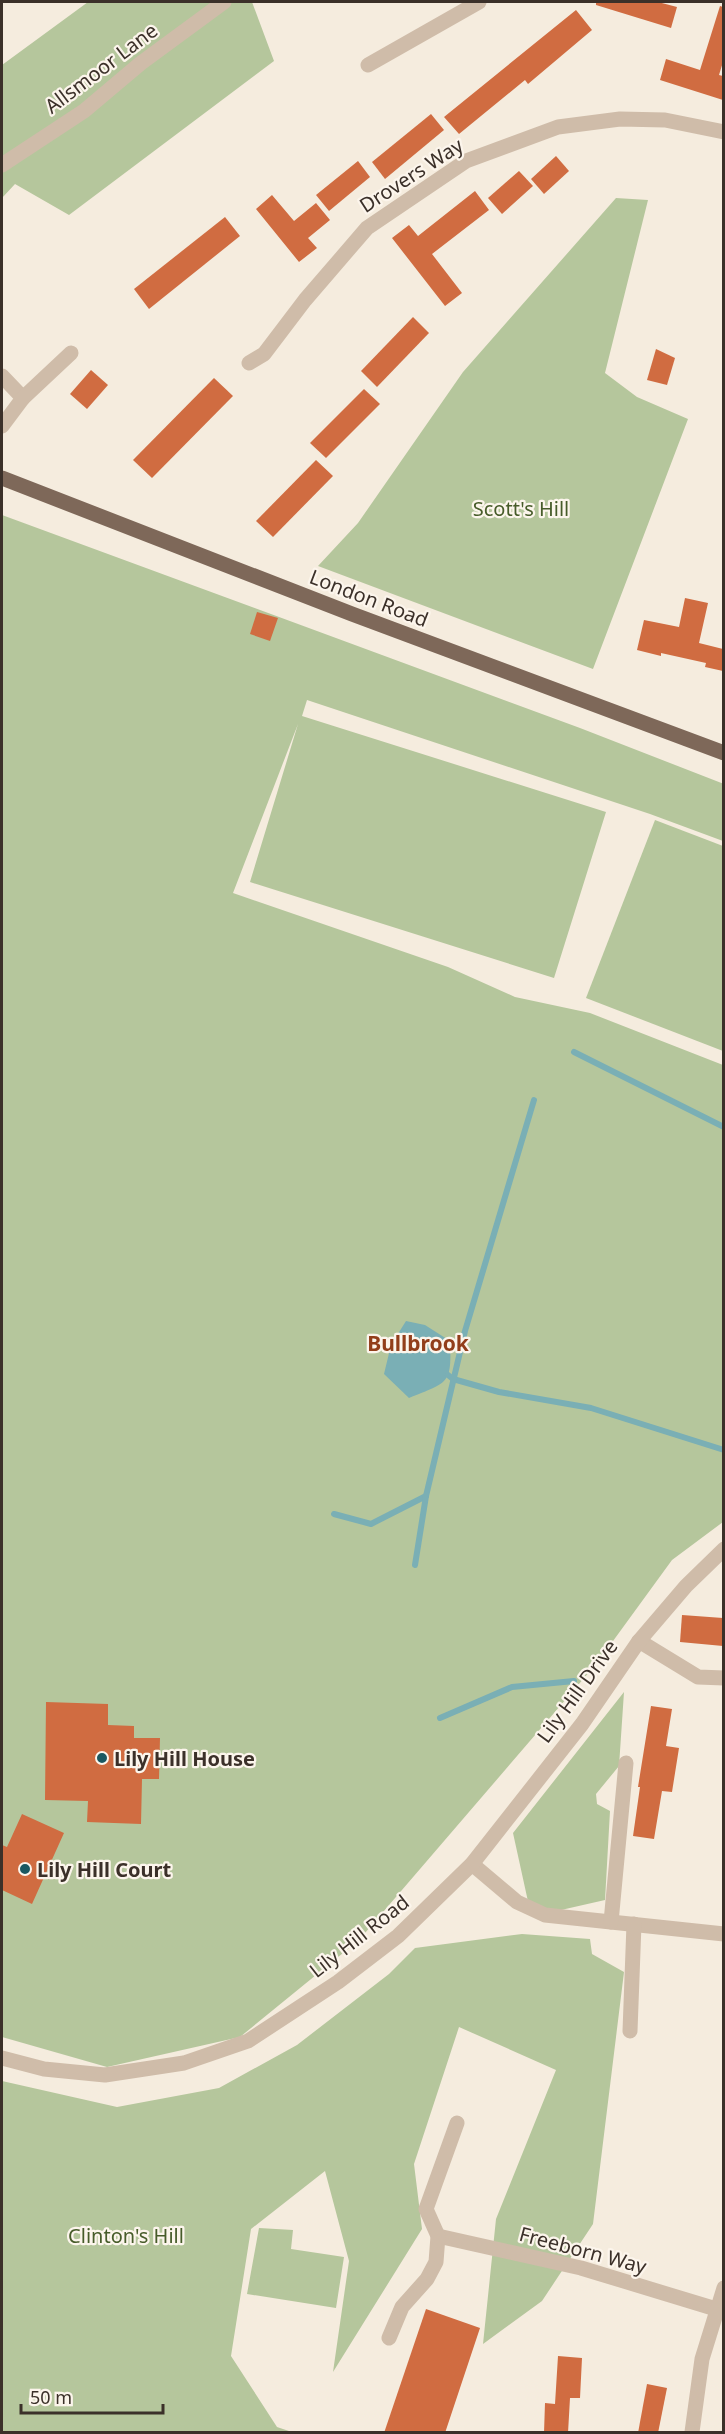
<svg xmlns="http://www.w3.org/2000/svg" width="725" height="2434" font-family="'Noto Sans',sans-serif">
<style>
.green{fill:#b5c69c}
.water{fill:#7aafb5}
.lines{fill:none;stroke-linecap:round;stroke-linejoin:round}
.stream{stroke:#7aafb5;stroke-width:6}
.building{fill:#d06c41}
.minor{stroke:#cfbca9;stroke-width:15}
.major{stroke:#7e6859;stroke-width:15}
.poi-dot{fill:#1a5861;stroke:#fcf5ec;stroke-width:2}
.labels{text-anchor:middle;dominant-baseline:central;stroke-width:4.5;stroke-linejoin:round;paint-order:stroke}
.street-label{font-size:20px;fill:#3b3029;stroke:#fcf5ec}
.park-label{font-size:20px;fill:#475c2a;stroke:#fcf5ec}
.poi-label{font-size:20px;font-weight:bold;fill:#3b3029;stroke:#fcf5ec;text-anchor:start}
.neighbourhood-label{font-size:21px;font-weight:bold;fill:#923e1a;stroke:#fcf5ec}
</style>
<rect width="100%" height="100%" fill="#f5ecde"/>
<g class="green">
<polygon points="88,2 252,2 274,61 69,215 15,184 2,198 2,65"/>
<polygon points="616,198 648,200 605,373 637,397 688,419 593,669 318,566 358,523 463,372"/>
<polygon points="2,515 580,728 724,784 723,841 650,814 307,700 302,716 606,812 554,978 250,882 298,724 233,893 448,967 515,997 590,1013 723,1065 723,1522 672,1560 597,1663 359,1940 240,2037 107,2067 2,2037"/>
<polygon points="655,820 723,846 723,1051 586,998"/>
<polygon points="624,1692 619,1766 596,1794 597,1804 610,1811 605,1900 561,1910 529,1906 513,1833"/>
<polygon points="522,1934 590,1939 592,1954 624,1972 593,2224 542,2301 483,2344 496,2219 556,2070 459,2027 414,2164 422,2229 333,2372 349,2261 325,2171 251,2229 231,2356 277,2427 292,2432 2,2432 2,2081 117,2107 219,2088 297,2045 389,1974 415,1948"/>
<polygon points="259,2228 293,2230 291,2249 344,2257 336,2308 247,2294"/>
</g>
<path class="water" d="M406 1321 425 1325 450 1341C452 1385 448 1382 409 1398L384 1374 391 1345Z"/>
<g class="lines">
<g class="stream">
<polyline points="574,1052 724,1127"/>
<polyline points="448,1375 453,1379 499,1392 591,1408 724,1450"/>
<polyline points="334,1514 371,1524 426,1496"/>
<polyline points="415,1565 426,1496 465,1331 534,1100"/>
<polyline points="440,1718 512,1687 574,1681"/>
</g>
</g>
<g class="building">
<polygon points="596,2 658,2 677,7 671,28 596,5"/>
<polygon points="720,6 723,7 723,62 719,75 723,76 723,100 660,80 666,59 700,70"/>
<polygon points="576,10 592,30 528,84 525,80 459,134 444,117"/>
<polygon points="431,114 444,130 385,179 372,162"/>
<polygon points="556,156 569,171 544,194 531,179"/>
<polygon points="358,161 370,177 329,211 316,195"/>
<polygon points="519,171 533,186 502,214 488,198"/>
<polygon points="475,191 489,210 432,254 462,293 445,306 392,238 409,225 418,236"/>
<polygon points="272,195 294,221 316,203 330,220 308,238 317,248 299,262 256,209"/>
<polygon points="225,217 240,236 149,309 134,289"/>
<polygon points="413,317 429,333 377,387 361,371"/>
<polygon points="656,349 675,358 667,385 647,380"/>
<polygon points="91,370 108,385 87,409 70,394"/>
<polygon points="214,378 233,396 152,478 133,460"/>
<polygon points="364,389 380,404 326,458 310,443"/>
<polygon points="316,460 333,476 273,537 256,521"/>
<polygon points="685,598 708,603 699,643 723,649 723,671 705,667 706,663 661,653 661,656 637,650 644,620 679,627"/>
<polygon points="257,612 278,618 270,641 250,634"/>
<polygon points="682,1615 723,1618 723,1646 680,1642"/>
<polygon points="46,1702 108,1704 108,1725 134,1726 134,1738 160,1738 159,1779 142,1779 141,1824 87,1822 88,1801 45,1800"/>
<polygon points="651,1706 672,1709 666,1746 679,1748 672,1792 662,1791 654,1839 633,1836 640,1787 638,1787"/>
<polygon points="22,1814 64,1833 32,1904 2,1890 2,1845 7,1847"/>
<polygon points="426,2309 480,2328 445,2433 384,2433"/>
<polygon points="558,2356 582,2358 580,2398 570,2398 568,2433 544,2433 545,2403 555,2404"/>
<polygon points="647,2384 667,2388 658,2433 638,2433"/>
</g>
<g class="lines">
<g class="minor">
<polyline points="368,65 479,2"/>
<polyline points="2,165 84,111 141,63 224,2"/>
<polyline points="249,363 264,354 305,300 367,228 466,161 558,127 620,119 665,120 724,132"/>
<polyline points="2,376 23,398"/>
<polyline points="2,426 23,398 71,353"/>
<polyline points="639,1641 698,1677 724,1678"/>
<polyline points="472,1864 517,1902 545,1915 724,1934"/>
<polyline points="611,1922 626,1763"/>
<polyline points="630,2031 634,1924"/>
<polyline points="2,2058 44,2069 105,2075 184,2063 248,2041 338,1982 398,1936 472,1864 582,1724 639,1641 686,1586 724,1549"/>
<polyline points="438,2236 581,2268 716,2309"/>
<polyline points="389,2338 402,2307 427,2279 436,2262 438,2236 426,2209 457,2123"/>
<polyline points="692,2432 702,2359 724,2288"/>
</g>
<polyline class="major" points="2,478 352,614 724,753"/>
</g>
<g class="poi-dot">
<circle cx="102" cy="1758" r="6"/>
<circle cx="25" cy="1869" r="6"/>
</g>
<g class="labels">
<g class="street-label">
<text transform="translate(101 68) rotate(-37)">Allsmoor Lane</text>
<text transform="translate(411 175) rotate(-33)">Drovers Way</text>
<text transform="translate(369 598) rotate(21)">London Road</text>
<text transform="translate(577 1691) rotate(-54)">Lily Hill Drive</text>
<text transform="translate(359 1936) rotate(-38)">Lily Hill Road</text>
<text transform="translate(583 2250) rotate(15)">Freeborn Way</text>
</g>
<g class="park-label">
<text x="521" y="508">Scott's Hill</text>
<text x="126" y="2235">Clinton's Hill</text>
</g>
<g class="poi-label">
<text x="114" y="1758">Lily Hill House</text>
<text x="37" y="1869">Lily Hill Court</text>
</g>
<g class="neighbourhood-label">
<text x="418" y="1343">Bullbrook</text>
</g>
</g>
<rect width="725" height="2434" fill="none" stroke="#3b3029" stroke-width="6"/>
<path d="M21 2404v9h142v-9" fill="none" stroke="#3b3029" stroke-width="3"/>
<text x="30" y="2404" font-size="18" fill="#3b3029" stroke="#fcf5ec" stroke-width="4.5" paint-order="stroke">50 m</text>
</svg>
